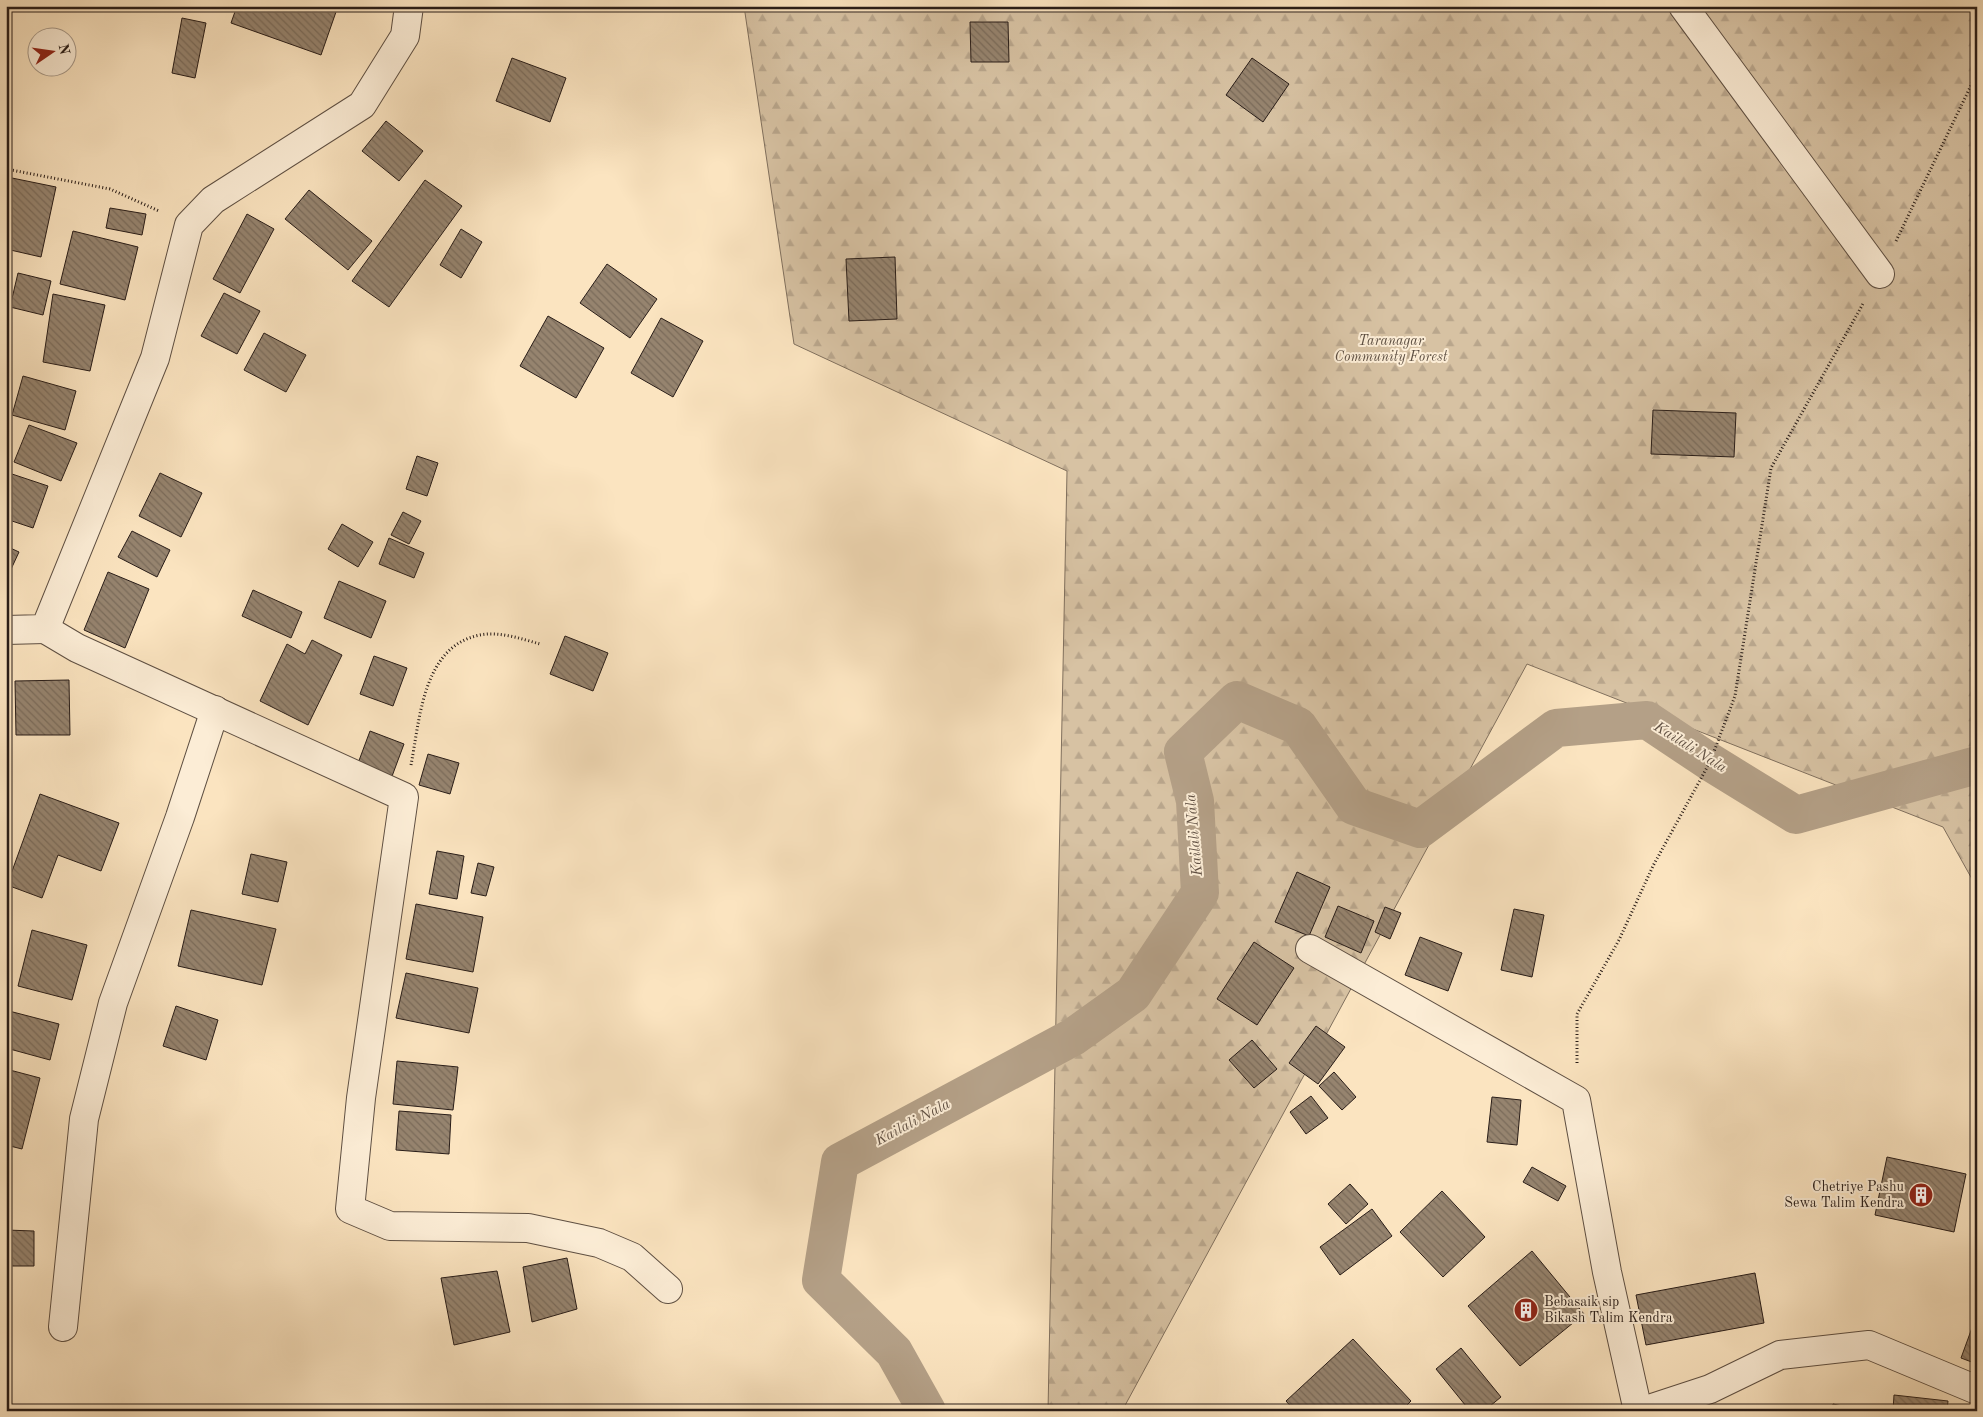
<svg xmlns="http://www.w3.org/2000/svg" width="1983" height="1417" font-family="'Old Standard TT',serif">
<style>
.forest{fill:url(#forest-firs);stroke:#80705e}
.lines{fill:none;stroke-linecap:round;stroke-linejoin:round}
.canal{stroke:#b4a087;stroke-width:38}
.building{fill:url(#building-back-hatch);stroke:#291d18}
.minor-casing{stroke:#5e4f42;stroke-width:30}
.path{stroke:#291d18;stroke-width:3;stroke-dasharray:1 2.5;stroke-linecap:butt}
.minor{stroke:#fcedd6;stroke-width:28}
.labels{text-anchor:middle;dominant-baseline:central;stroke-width:4;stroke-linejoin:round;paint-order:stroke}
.park-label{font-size:14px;font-style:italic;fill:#5d4f42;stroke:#fcedd6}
.poi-label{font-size:14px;fill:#291d18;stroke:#fcedd6;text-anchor:end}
.water-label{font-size:15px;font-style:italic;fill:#615144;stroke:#fcedd6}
</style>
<defs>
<pattern id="forest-firs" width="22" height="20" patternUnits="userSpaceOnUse" patternTransform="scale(1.25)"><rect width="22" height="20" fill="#d7c2a3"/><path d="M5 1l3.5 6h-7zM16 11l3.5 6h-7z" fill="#b9a68c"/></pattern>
<pattern id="building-back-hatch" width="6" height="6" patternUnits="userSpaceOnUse" patternTransform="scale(1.25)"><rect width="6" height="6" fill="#96846f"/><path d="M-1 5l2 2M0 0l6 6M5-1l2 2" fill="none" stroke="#7a6b5a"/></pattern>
</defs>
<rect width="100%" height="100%" fill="#fbe4c0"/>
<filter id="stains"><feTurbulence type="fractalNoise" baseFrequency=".004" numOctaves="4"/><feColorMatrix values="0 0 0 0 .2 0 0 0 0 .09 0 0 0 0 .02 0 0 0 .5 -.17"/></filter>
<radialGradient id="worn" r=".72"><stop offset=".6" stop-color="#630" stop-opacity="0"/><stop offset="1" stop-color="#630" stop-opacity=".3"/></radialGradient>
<polygon class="forest" points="744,6 1977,6 1977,888 1943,827 1527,664 1122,1411 1048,1411 1067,471 794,344"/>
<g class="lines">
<polyline class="canal" points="927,1411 894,1352 821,1280 840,1162 1073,1037 1133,994 1200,893 1195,801 1183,752 1237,700 1298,726 1354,806 1420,829 1556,728 1647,720 1710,762 1796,815 1977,765"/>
</g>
<g class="building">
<polygon points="237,6 329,6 337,9 321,55 231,23"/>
<polygon points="182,18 206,23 195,78 172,73"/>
<polygon points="970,22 1008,22 1009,62 971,62"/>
<polygon points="512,58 566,78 550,122 496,101"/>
<polygon points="1252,58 1289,84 1263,122 1226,95"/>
<polygon points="386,121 423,151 399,181 362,151"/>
<polygon points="12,178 56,187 41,257 6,249 6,207"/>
<polygon points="425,180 462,206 389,307 352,281"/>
<polygon points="309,190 372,241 348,270 285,219"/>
<polygon points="110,208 146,214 142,235 106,228"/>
<polygon points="247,214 274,229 240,293 213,279"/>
<polygon points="461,229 482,242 461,278 440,265"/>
<polygon points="73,231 138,247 125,300 60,284"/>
<polygon points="895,257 897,319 849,321 846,259"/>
<polygon points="607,264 657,299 630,338 580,303"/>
<polygon points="18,273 51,281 43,315 10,307"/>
<polygon points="224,293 260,311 237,354 201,336"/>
<polygon points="53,294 105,305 90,371 43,362"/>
<polygon points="548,316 604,348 576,398 520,366"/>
<polygon points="661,318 703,341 673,397 631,373"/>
<polygon points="264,333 306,355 286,392 244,370"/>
<polygon points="23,376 76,391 65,430 12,415"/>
<polygon points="1653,410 1736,413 1734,457 1651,454"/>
<polygon points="29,425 77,443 61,481 14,462"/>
<polygon points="417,456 438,463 427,496 406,489"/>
<polygon points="6,472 48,486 33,528 6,519"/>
<polygon points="160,473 202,493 181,537 139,516"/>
<polygon points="403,512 421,521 409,544 391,535"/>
<polygon points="342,524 373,542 358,567 328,549"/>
<polygon points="132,531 170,550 157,577 118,557"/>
<polygon points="389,538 424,553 414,578 379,564"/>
<polygon points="6,546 19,552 6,580"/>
<polygon points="108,572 149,589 125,648 84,630"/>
<polygon points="339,581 386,601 371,638 324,618"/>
<polygon points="253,590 302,612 291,638 242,616"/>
<polygon points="565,636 608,653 593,691 550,674"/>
<polygon points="312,640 342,655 308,725 260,701 287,644 305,654"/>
<polygon points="374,656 407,668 393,706 360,694"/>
<polygon points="69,680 70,735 16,735 15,681"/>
<polygon points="370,731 404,744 391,779 357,766"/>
<polygon points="428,754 459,763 450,794 419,785"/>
<polygon points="40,794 119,823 101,871 58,855 42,898 7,885"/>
<polygon points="437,851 464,856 457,899 429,894"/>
<polygon points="251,854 287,862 278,902 242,894"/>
<polygon points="478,863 494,867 486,896 471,893"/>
<polygon points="1297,872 1330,887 1309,936 1275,922"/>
<polygon points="416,904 483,917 473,972 406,959"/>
<polygon points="1338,906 1374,921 1361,953 1325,937"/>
<polygon points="1385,907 1401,913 1390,939 1375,932"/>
<polygon points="1514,909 1544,915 1532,977 1501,970"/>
<polygon points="191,910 276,929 262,985 178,966"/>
<polygon points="32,930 87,945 72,1000 18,986"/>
<polygon points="1420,937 1462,953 1448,991 1405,975"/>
<polygon points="1254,942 1294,968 1257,1025 1217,999"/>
<polygon points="406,973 478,988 469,1033 396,1018"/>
<polygon points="176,1006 218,1020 206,1060 163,1046"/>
<polygon points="9,1011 59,1024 50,1060 6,1048 6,1021"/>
<polygon points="1316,1026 1345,1047 1318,1084 1289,1063"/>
<polygon points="1252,1040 1277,1069 1254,1088 1229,1060"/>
<polygon points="397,1061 458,1067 453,1110 393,1104"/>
<polygon points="6,1069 40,1078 22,1149 6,1145"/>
<polygon points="1334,1072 1356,1097 1342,1110 1319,1086"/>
<polygon points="1311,1096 1328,1118 1306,1134 1290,1112"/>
<polygon points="1492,1097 1521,1100 1517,1145 1487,1142"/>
<polygon points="399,1111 451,1115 449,1154 396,1150"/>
<polygon points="1887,1157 1966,1174 1954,1232 1875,1215"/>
<polygon points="1532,1167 1566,1186 1558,1201 1523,1182"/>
<polygon points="1350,1184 1368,1204 1346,1224 1328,1204"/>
<polygon points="1442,1191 1485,1237 1443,1277 1400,1232"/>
<polygon points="1372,1209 1392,1236 1340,1275 1320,1247"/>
<polygon points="6,1230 34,1231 34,1266 6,1266"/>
<polygon points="1532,1251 1584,1314 1520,1366 1468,1306"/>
<polygon points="567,1258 577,1309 532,1322 523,1267"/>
<polygon points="497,1271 510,1332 454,1345 441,1278"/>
<polygon points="1755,1273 1764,1323 1646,1345 1636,1295"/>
<polygon points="1977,1314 1977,1364 1961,1358"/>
<polygon points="1353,1339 1411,1401 1401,1411 1295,1411 1286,1401"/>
<polygon points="1461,1348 1501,1397 1484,1411 1470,1411 1436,1369"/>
<polygon points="1894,1395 1948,1401 1947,1411 1893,1411"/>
<polygon points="1833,1404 1865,1411 1832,1411"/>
</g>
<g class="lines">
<defs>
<g id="minor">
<polyline points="1683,6 1880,274"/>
<polyline points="45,629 77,648 404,797 361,1098 350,1209 390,1226 528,1228 599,1243 632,1257 668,1289"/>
<polyline points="6,630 45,629 155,358 189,225 213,200 362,105 405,36 409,6"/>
<polyline points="1310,949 1576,1100 1607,1272 1638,1411"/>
<polyline points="63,1327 84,1119 113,1003 180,817 215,710"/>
<polyline points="1643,1411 1710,1389 1780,1355 1869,1345 1977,1390"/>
</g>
</defs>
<use href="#minor" class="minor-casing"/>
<g class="path">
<polyline points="6,169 110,189 159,211"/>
<polyline points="1896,241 1977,73"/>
<path d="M411 765C420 718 423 646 480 635 499 631 522 639 540 644"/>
<polyline points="1577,1063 1577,1014 1619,940 1653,866 1710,762 1735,696 1771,468 1864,302"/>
</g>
<use href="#minor" class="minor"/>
</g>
<defs>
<symbol id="building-disc" viewBox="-11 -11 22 22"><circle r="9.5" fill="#8f2418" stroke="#fcedd6"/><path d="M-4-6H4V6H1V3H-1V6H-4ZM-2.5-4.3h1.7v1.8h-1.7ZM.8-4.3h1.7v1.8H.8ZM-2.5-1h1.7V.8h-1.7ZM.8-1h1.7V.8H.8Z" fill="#fff"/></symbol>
</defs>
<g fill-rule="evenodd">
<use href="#building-disc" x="1907" y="1181" width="28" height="28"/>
<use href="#building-disc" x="1512" y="1296" width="28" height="28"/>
</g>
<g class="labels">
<g class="park-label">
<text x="1391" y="341">Taranagar<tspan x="1391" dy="16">Community Forest</tspan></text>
</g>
<g class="poi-label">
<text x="1904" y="1187">Chetriye Pashu<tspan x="1904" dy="16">Sewa Talim Kendra</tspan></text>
<text x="1544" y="1302" text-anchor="start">Bebasaik sip<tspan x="1544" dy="16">Bikash Talim Kendra</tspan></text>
</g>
<g class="water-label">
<text transform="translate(1690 748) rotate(32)">Kailali Nala</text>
<text transform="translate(1195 835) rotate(-95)">Kailali Nala</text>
<text transform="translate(913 1123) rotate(-28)">Kailali Nala</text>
</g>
</g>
<rect width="1983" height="1417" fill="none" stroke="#fbe4c0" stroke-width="25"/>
<rect x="8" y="8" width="1968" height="1402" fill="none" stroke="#291d18" stroke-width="2.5"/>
<rect x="12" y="12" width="1958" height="1392" fill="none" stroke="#291d18"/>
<g transform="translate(52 52) rotate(77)"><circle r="24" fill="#fcedd6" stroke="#a89a8a"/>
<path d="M0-4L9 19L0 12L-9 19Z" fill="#8f2418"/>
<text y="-8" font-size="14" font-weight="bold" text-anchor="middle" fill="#291d18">N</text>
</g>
<rect width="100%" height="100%" filter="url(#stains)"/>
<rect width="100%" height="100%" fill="url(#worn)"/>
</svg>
